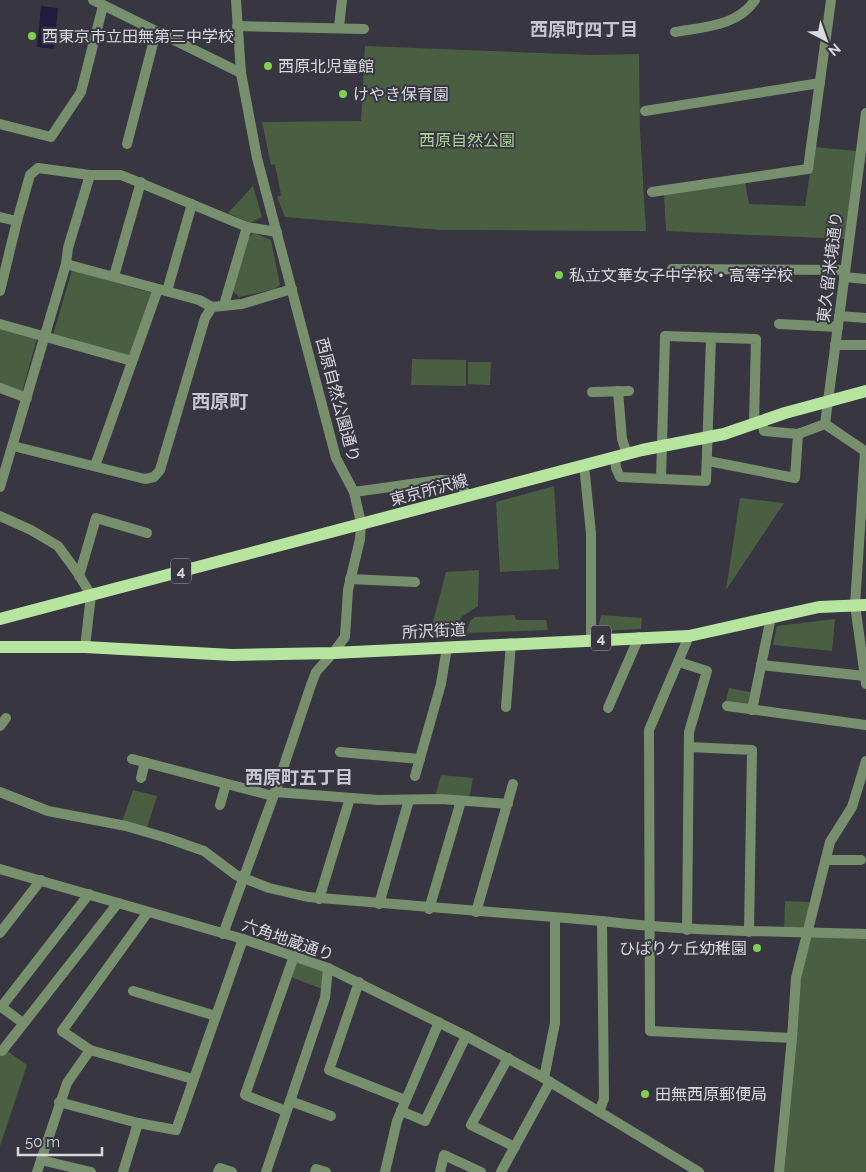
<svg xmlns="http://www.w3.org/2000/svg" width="866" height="1172" font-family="Raleway,'Noto Sans JP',sans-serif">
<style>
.green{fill:#4a5e41}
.water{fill:#221b3d}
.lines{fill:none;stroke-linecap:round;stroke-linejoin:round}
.minor{stroke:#788f6d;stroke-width:10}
.tertiary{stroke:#788f6d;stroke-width:10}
.primary{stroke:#b7e5a0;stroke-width:12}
.poi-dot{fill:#81d051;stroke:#373641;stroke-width:2}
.labels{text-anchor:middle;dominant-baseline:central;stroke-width:4;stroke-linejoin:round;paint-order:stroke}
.shield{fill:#373641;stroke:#a9a8b0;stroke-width:1}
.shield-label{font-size:15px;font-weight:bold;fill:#dad9e0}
.poi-label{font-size:16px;fill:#dad9e0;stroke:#373641;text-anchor:start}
.park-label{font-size:16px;fill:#a9d194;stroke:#373641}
.street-label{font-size:16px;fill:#dad9e0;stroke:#373641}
.neighbourhood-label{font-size:18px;font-weight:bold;fill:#c7c6d3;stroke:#373641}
.quarter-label{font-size:19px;font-weight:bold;fill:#c7c6d3;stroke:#373641}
</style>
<rect width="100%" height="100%" fill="#373641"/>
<g class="green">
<polygon points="365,46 591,55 639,54 640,130 646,231 441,230 285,217 277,197 281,195 275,164 271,165 262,122 361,121"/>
<polygon points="814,147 857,151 845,239 666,231 664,194 745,182 749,204 805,206"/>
<polygon points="253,186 262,217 250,223 228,213"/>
<polygon points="254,233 271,240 280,285 275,289 239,297 232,290 247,239"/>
<polygon points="72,270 155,294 131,358 53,335"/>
<polygon points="0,329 37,338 22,392 0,384"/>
<polygon points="412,359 466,360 466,386 411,385"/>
<polygon points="468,362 491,362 490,385 468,384"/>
<polygon points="554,486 559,569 500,572 496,502"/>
<polygon points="740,498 784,503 726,590"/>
<polygon points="479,570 478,606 461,617 455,635 429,637 446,572"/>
<polygon points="515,615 516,620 546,620 548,630 466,633 470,621 475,617"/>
<polygon points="601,615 642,618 641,629 604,631 599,625"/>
<polygon points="835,619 832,651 773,645 777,626"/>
<polygon points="729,688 755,693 752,708 725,705"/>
<polygon points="441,775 473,778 469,799 435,797"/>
<polygon points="133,790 157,796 147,828 122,822"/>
<polygon points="785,901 812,902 806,929 784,930"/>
<polygon points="810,935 866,938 866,1172 783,1172 800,979"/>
<polygon points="296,962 330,973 325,990 291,977"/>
<polygon points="0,1046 27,1065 0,1146"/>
</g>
<polygon class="water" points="41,6 58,8 54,49 37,47"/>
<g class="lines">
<g class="minor">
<polyline points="93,0 241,73"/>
<polyline points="237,26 364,29"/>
<polyline points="339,27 342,0"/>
<path d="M675 32C704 27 738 26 755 0"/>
<polyline points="645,111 820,83"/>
<polyline points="0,124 51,137 81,92 103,6"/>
<polyline points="127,144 156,32"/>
<polyline points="652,192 808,169 831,0"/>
<polyline points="0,217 17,221 30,175 38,168 90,175 121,175 247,227 277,232"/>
<polyline points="66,264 199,300 212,307 242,304 292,289"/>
<polyline points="672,269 845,270"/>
<polyline points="114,276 141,182"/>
<polyline points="844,277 866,279"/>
<polyline points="0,291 17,221"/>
<polyline points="167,291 192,204"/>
<polyline points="224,305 247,227"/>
<polyline points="839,316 866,318"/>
<polyline points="0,324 132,361"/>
<polyline points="779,324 838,327"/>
<polyline points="835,345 866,345"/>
<polyline points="0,388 27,398"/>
<polyline points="618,391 622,439 627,454"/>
<polyline points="592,392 629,391"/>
<polyline points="762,422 764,431 798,434 825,424 865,451 855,605 866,684"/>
<polyline points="13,446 145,479 154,477 160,470 205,318 212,307"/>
<polyline points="615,457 616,468 620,477 706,481 711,338"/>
<polyline points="708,461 795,478 798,434"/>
<polyline points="584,465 591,533 591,639"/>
<polyline points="95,466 158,289"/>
<polyline points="661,479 665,336 756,339 754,424"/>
<polyline points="0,487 66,264 68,248 90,175"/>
<polyline points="354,492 440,480 461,480 466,497"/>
<polyline points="0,516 31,530 58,546 77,572 91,595 85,647"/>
<polyline points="79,576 96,518 147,533"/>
<polyline points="350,579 415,582"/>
<polyline points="689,636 649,730 650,1031 792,1038"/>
<polyline points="679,662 707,671 689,732 687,930"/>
<polyline points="761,665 865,676"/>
<polyline points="727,706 866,725"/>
<polyline points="506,707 511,643"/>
<polyline points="608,708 639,637"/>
<polyline points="752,710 771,617"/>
<polyline points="0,726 6,718"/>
<polyline points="689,747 752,750 749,932"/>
<polyline points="340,752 420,759"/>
<polyline points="132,759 273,796"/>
<polyline points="415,776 441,684 447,647"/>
<polyline points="141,778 145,762"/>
<path d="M0 792 48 811 126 826 167 838 204 851 236 875 269 888 308 897 602 921C690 932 778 931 866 934"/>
<polyline points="275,792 378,800 441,799 508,804"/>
<polyline points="220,805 226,784"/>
<polyline points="826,860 861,860"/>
<polyline points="319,899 350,798"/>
<polyline points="379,904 409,800"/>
<polyline points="429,909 461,801"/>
<polyline points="148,912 62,1031 90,1050 193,1079"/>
<polyline points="476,912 513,784"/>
<polyline points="0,933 41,880"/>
<polyline points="223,934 275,792 311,685 316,672 333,653"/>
<polyline points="359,982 329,1070 405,1100"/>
<polyline points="133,991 216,1016"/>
<polyline points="0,1006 23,1023"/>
<polyline points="2,1006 89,894"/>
<polyline points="2,1051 118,903"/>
<polyline points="508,1058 471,1125 515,1147"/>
<polyline points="544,1078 555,1023 555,918"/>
<polyline points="550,1082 699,1172"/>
<polyline points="290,1101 331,1116"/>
<polyline points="59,1102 138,1123 176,1130 243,939"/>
<polyline points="286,1111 245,1095 294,956"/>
<polyline points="401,1111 425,1121 466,1036"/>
<polyline points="599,1112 604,1099 602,921"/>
<polyline points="41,1160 91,1172"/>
<polyline points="37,1172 67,1083 90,1050"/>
<polyline points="123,1172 138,1123"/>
<polyline points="218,1172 220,1168 232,1172"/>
<polyline points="266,1172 325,998 328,968"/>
<polyline points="315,1172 316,1169 326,1172"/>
<polyline points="385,1172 397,1121 439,1022"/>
<polyline points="440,1172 444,1155 481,1172"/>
<polyline points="779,1172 792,1038 796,978 830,842 852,807 866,761"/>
</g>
<g class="tertiary">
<polyline points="236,0 241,73 257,158 336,458 354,492 361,523 360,539 348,590 345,637 333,653"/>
<polyline points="825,424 866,113"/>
<polyline points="0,869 243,939 328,968 466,1036 544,1078 550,1082 501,1172"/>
</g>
<g class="primary">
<polyline points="0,619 642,450 724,434 785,413 866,391"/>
<polyline points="0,647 85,647 232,655 333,653 689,636 819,607 866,605"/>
</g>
</g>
<g class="poi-dot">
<circle cx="32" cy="36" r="5"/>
<circle cx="268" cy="66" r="5"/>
<circle cx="343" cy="94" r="5"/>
<circle cx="559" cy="275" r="5"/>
<circle cx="757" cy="948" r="5"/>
<circle cx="645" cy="1094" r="5"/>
</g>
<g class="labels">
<g class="shield">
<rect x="171" y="558.5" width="20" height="25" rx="4"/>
<rect x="591" y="625.5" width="20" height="25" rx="4"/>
</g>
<g class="shield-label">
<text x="181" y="571">4</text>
<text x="601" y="638">4</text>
</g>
<g class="poi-label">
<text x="42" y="36">西東京市立田無第三中学校</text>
<text x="278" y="66">西原北児童館</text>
<text x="353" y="94">けやき保育園</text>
<text x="569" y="275">私立文華女子中学校・高等学校</text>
<text x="747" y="948" text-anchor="end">ひばりケ丘幼稚園</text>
<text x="655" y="1094">田無西原郵便局</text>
</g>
<g class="park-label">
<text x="467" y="140">西原自然公園</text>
</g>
<g class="street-label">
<text transform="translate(830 267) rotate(-83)">東久留米境通り</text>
<text transform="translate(338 400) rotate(75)">西原自然公園通り</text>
<text transform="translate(429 490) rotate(-15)">東京所沢線</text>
<text transform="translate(434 631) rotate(-3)">所沢街道</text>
<text transform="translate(288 940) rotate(19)">六角地蔵通り</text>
</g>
<g class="neighbourhood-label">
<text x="584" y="29">西原町四丁目</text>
<text x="299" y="777">西原町五丁目</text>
</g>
<g class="quarter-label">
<text x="220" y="401">西原町</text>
</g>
</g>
<g transform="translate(826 40) rotate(139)" stroke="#373641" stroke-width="4" paint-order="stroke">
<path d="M0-4L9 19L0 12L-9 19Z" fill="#dad9e0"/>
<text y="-8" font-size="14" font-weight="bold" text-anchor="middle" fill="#dad9e0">N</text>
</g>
<path d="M18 1147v8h84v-8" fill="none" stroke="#dad9e0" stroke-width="2.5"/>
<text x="25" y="1147" font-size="15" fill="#dad9e0" stroke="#373641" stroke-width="4" paint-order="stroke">50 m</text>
</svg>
